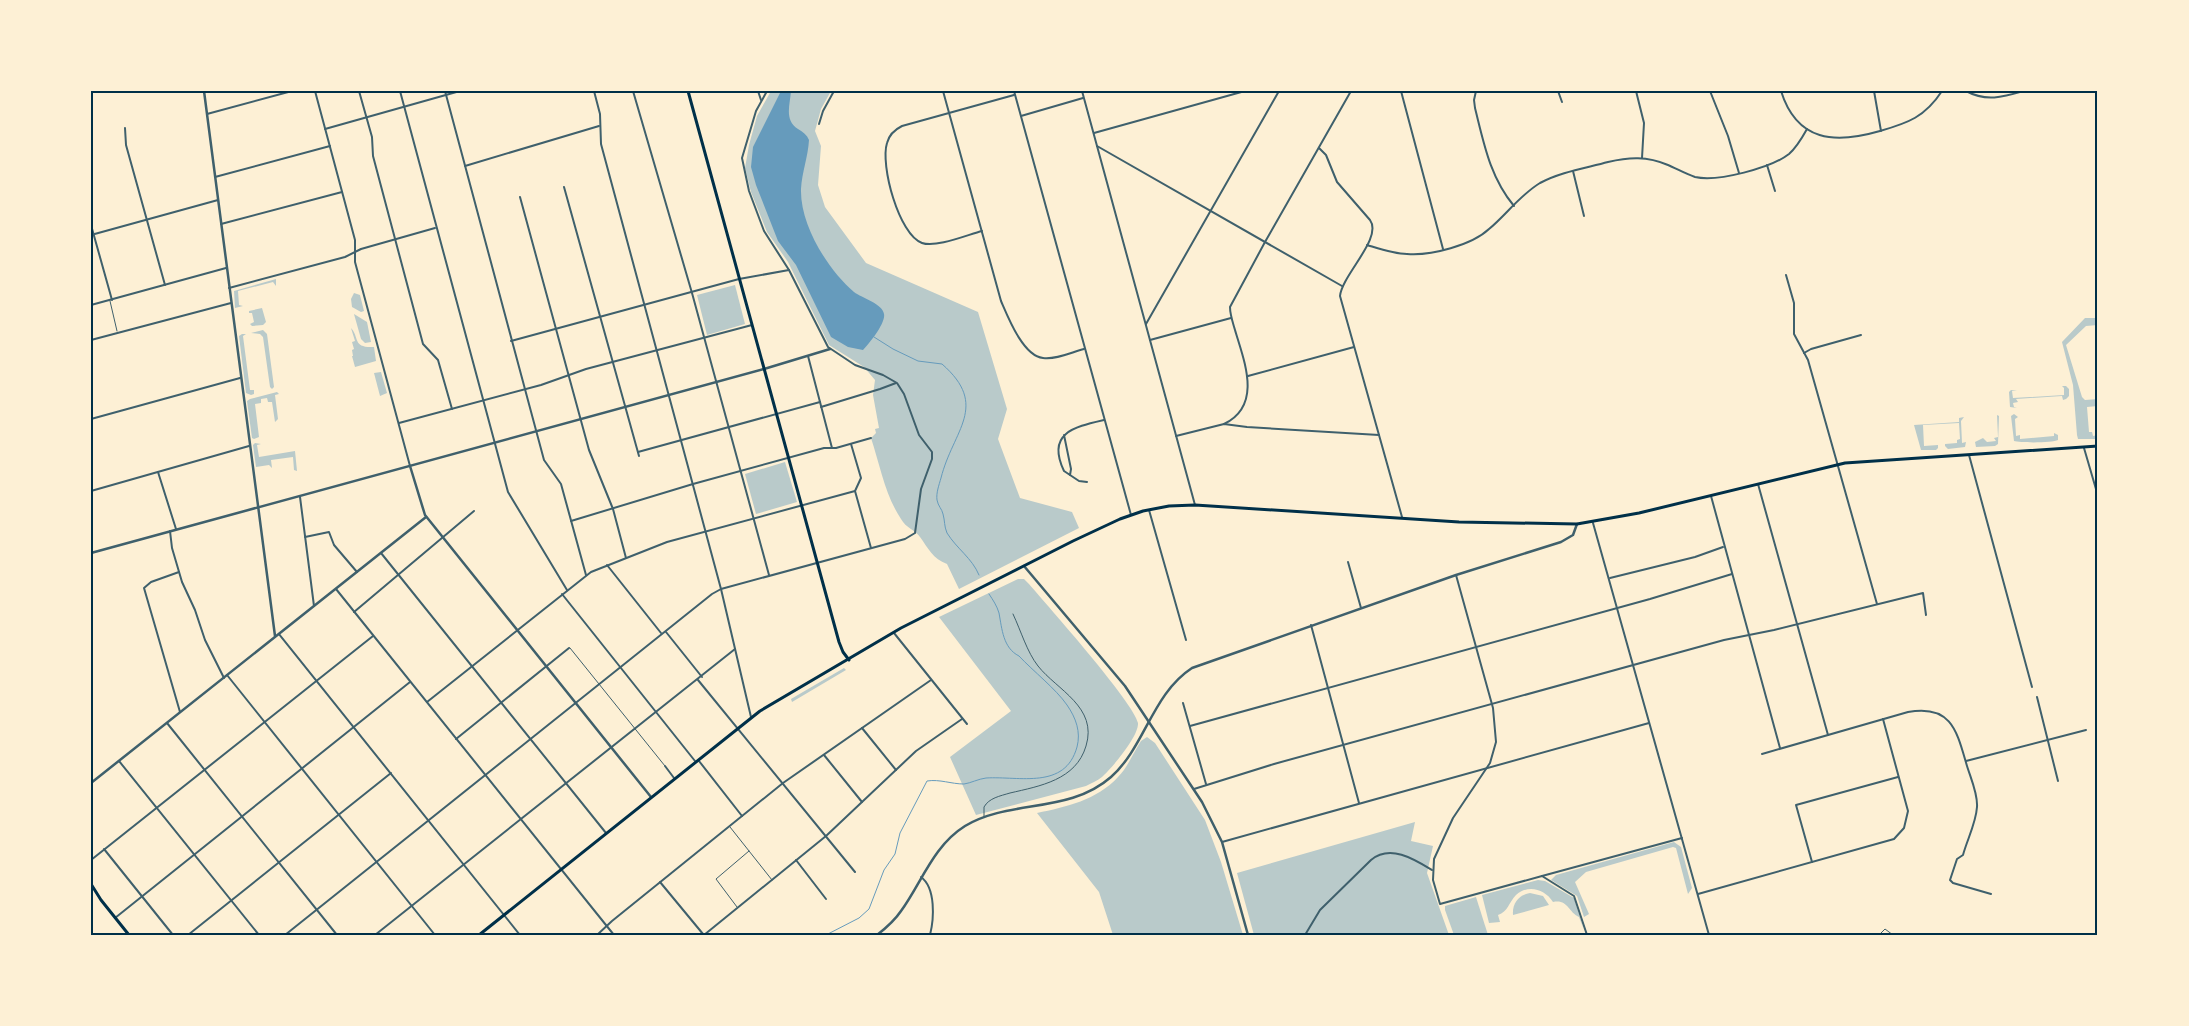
<svg xmlns="http://www.w3.org/2000/svg" width="2189" height="1026" font-family="Inter,sans-serif">
<style>
.green{fill:#b9caca}
.water{fill:#669bbc}
.lines{fill:none;stroke-linecap:round;stroke-linejoin:round}
.stream{stroke:#669bbc;stroke-width:1}
.service{stroke:#3f606c;stroke-width:1}
.minor{stroke:#3f606c;stroke-width:2}
.tertiary{stroke:#3f606c;stroke-width:2.5}
.secondary{stroke:#003049;stroke-width:3}
.primary{stroke:#003049;stroke-width:3}
.neatline{fill:none;stroke:#003049;stroke-width:2}
</style>
<rect width="100%" height="100%" fill="#fdf0d5"/>
<g class="green">
<path d="M771 91H831L821 109 815 131 821 146 818 185 825 207 866 263 978 312 1007 409 998 439 1020 498 1072 512 1079 528 959 589 947 564C933 559 928 548 920 537 915 530 906 528 901 519 885 495 880 465 871 438L876 433 875 429 879 428 873 395 875 380 864 367 829 345 788 262 767 232 751 192 745 168 749 145 757 116Z"/>
<polygon points="276,279 276,286 273,282 238,291 239,305 243,306 235,308 234,291"/>
<polygon points="735,285 745,324 707,335 697,295"/>
<polygon points="354,293 360,295 364,311 361,312 352,307 351,299"/>
<polygon points="262,308 266,322 263,325 252,326 250,324 254,322 252,313 249,313 249,311"/>
<polygon points="354,314 367,322 371,342 365,343 361,339"/>
<polygon points="2085,318 2098,318 2098,325 2086,326 2066,345 2082,397 2085,400 2098,399 2098,406 2087,407 2089,432 2092,432 2093,436 2098,435 2098,439 2078,439 2077,435 2073,385 2062,342"/>
<path d="M351 328C360 338 352 348 374 347L376 361 355 367 352 356H353L352 350 354 349 352 342 355 341Z"/>
<polygon points="263,330 267,334 274,387 272,389 270,387 263,337 260,334 251,333"/>
<polygon points="242,334 246,334 243,336 250,390 254,390 254,394 251,395 246,393 239,336"/>
<polygon points="381,372 387,393 380,396 374,373"/>
<polygon points="2062,386 2066,386 2069,389 2069,396 2066,399 2063,400 2062,396 2016,399 2018,402 2013,403 2014,407 2017,408 2010,407 2009,392 2011,390 2017,391 2012,391 2013,398 2064,395 2064,388"/>
<polygon points="277,392 279,394 275,395 278,419 275,422 272,402 268,402 267,398 261,399 261,403 255,404 259,437 254,439 252,438 247,401 250,399"/>
<path d="M2014 414 2018 417 2015 419 2016 436 2020 435V439L2054 436V433L2058 435V440C2053 443 2020 443 2014 441L2011 416Z"/>
<polygon points="1997,415 1999,416 1998,444 1995,446 1976,447 1975,442 1983,438 1987,442 1996,441 1994,438 1998,437"/>
<polygon points="1964,417 1961,421 1962,443 1966,442 1965,447 1948,449 1945,446 1945,444 1957,443 1957,440 1960,439 1959,423 1923,425 1924,446 1938,445 1938,448 1936,450 1921,450 1914,425 1959,422 1959,418"/>
<polygon points="255,443 261,444 257,445 259,457 295,451 297,471 294,470 293,457 271,460 272,468 269,465 256,467 253,445"/>
<polygon points="785,462 797,502 756,514 745,474"/>
<path d="M1018 579H1024L1029 584C1047 605 1135 704 1138 723 1139 736 1112 768 1102 777 1097 781 1091 783 1086 786L976 815 950 757 1011 711 939 617Z"/>
<polygon points="844,668 846,670 792,702 791,699"/>
<path d="M1147 737 1155 743 1205 820 1221 862 1243 935H1113L1099 892 1037 813C1066 807 1097 800 1118 777 1128 767 1133 753 1141 741Z"/>
<polygon points="1415,822 1411,841 1433,846 1427,873 1449,935 1254,935 1237,873"/>
<polygon points="1674,842 1681,847 1692,888 1688,894 1676,848 1673,847 1586,872 1575,882 1589,914 1584,917 1577,896 1551,880 1556,875"/>
<path d="M1538 880 1545 881 1574 898 1584 930 1579 917C1568 912 1568 899 1553 902 1545 889 1528 884 1516 895 1509 902 1508 912 1498 915L1500 922 1489 923 1482 895Z"/>
<path d="M1530 893 1543 896 1549 905 1513 915C1512 903 1519 895 1530 893Z"/>
<polygon points="1476,897 1488,935 1454,935 1445,910 1445,906"/>
</g>
<path class="water" d="M781 91H791C790 105 784 120 798 129 803 132 807 135 809 140 808 157 802 172 801 189 800 225 828 270 854 292 862 298 883 304 884 314 886 323 869 344 863 350L848 347 831 337 796 265 778 241 756 185 751 167 753 147Z"/>
<g class="lines">
<g class="stream">
<path d="M874 337 893 349 918 361 942 364C990 406 953 430 941 478 939 485 936 493 937 500 938 506 942 509 943 514 945 521 944 526 947 533 957 549 972 558 979 575"/>
<path d="M826 935 859 918 869 909 884 870 895 854 900 833 927 781C940 779 951 784 964 784 971 783 978 779 986 778 1020 776 1065 790 1077 747 1081 732 1076 718 1067 705 1056 689 1033 671 1019 656 1003 648 1002 629 999 613 997 606 993 600 989 594"/>
</g>
<g class="service">
<polyline points="110,301 117,331"/>
<polyline points="570,648 665,766"/>
<path d="M984 816V807C989 798 1000 796 1010 793 1040 786 1076 780 1086 746 1098 707 1057 690 1038 666 1027 652 1021 631 1013 614"/>
<polyline points="730,827 772,880"/>
<polyline points="737,907 716,879 749,851"/>
<polyline points="1879,935 1885,929 1893,935"/>
</g>
<g class="minor">
<polyline points="315,91 355,240 355,262 410,466"/>
<polyline points="359,91 372,137 373,156 423,344 438,360 452,409"/>
<polyline points="400,91 508,492 567,590"/>
<polyline points="445,91 544,460 561,484 586,575"/>
<polyline points="594,91 600,114 601,144 721,589 751,717"/>
<polyline points="633,91 692,293 769,575"/>
<polyline points="758,91 761,100"/>
<path d="M943 91 1001 301C1008 317 1023 356 1043 358 1056 360 1072 352 1084 349"/>
<polyline points="1014,91 1131,515"/>
<polyline points="1082,91 1195,505"/>
<polyline points="1401,91 1443,249"/>
<path d="M1476 91 1474 100 1475 108C1484 144 1490 177 1514 206"/>
<polyline points="1558,91 1562,102"/>
<polyline points="1636,91 1644,123 1642,158"/>
<polyline points="1710,91 1728,136 1739,173"/>
<path d="M1781 91C1797 142 1835 144 1880 131 1908 123 1925 117 1942 91"/>
<polyline points="1874,91 1881,131"/>
<path d="M1966 91C1986 102 2003 97 2024 91"/>
<polyline points="91,92 95,91"/>
<polyline points="207,114 292,91"/>
<polyline points="1021,116 1083,98"/>
<polyline points="819,124 823,111 834,91"/>
<polyline points="125,128 126,145 165,285"/>
<polyline points="325,129 460,91"/>
<polyline points="1094,133 1245,91"/>
<polyline points="1097,146 1342,286"/>
<path d="M1319 148 1326 155 1337 182 1370 220C1383 238 1342 275 1340 296L1402 517"/>
<polyline points="1767,165 1775,191"/>
<polyline points="465,166 599,126"/>
<polyline points="1573,171 1584,216"/>
<polyline points="215,177 330,146"/>
<polyline points="564,187 639,456"/>
<polyline points="520,197 589,450 613,509 626,558"/>
<polyline points="221,224 342,192"/>
<polyline points="91,225 112,300"/>
<path d="M982 231C967 235 936 248 922 243 899 235 880 165 887 143 889 135 894 130 902 126L1014 95"/>
<polyline points="91,235 218,200"/>
<path d="M1367 245C1380 249 1394 254 1407 254 1431 256 1472 245 1489 229 1506 215 1520 195 1540 183 1560 172 1586 168 1608 162 1629 157 1647 156 1668 165 1677 169 1686 174 1695 177 1718 182 1771 168 1789 154 1797 147 1802 138 1807 129"/>
<polyline points="1786,275 1794,303 1794,334 1808,360 1877,604"/>
<polyline points="229,288 345,257 361,249 435,228"/>
<polyline points="91,305 226,268"/>
<polyline points="1146,324 1279,91"/>
<polyline points="91,340 231,303"/>
<polyline points="1150,340 1231,318"/>
<polyline points="511,341 739,279 789,270"/>
<polyline points="1804,353 1811,349 1861,335"/>
<polyline points="808,356 832,448"/>
<polyline points="1248,376 1354,347"/>
<polyline points="821,407 880,389 896,383"/>
<polyline points="91,419 240,378"/>
<polyline points="399,423 541,385 586,369 752,325"/>
<path d="M1224 424C1263 405 1244 361 1235 330 1233 323 1230 315 1230 307L1265 242 1351 91"/>
<path d="M1064 435 1071 469 1070 475 1064 471C1046 433 1074 427 1104 420"/>
<polyline points="1176,436 1224,424 1247,427 1379,435"/>
<polyline points="851,444 861,478 855,491 871,548"/>
<polyline points="2084,448 2098,496"/>
<polyline points="638,452 820,402"/>
<polyline points="1969,455 2032,687"/>
<polyline points="158,472 176,529"/>
<polyline points="1070,475 1079,481 1087,482"/>
<polyline points="1758,484 1828,735"/>
<polyline points="91,491 249,446"/>
<polyline points="1711,496 1780,748"/>
<polyline points="300,497 314,606"/>
<polyline points="1149,510 1186,640"/>
<polyline points="571,521 693,484 824,448 836,448 871,438"/>
<polyline points="1593,523 1709,935"/>
<polyline points="170,531 172,548 182,582 195,610 205,640 224,678"/>
<polyline points="305,537 329,532 334,545 357,572"/>
<polyline points="381,553 606,833"/>
<polyline points="1348,562 1361,608"/>
<polyline points="607,565 661,633"/>
<polyline points="179,572 151,582 144,588 180,712"/>
<polyline points="1456,575 1493,708 1496,742 1490,763 1453,818 1434,859 1433,880 1440,904 1542,876 1574,896 1587,935"/>
<polyline points="1610,578 1695,557 1723,547"/>
<polyline points="336,589 614,935"/>
<polyline points="562,594 695,761"/>
<polyline points="354,612 474,511"/>
<polyline points="1311,625 1359,803"/>
<polyline points="666,632 702,677"/>
<polyline points="894,633 967,724"/>
<polyline points="279,634 520,935"/>
<polyline points="227,675 435,935"/>
<polyline points="698,680 855,872"/>
<polyline points="2037,697 2058,781"/>
<polyline points="427,702 591,572 667,542 855,491"/>
<polyline points="1183,703 1206,784"/>
<polyline points="167,723 337,935"/>
<polyline points="1190,726 1650,599 1732,574"/>
<polyline points="862,728 896,770"/>
<polyline points="456,739 569,648"/>
<path d="M1762 754 1908 712C1952 704 1957 732 1967 766 1971 779 1978 794 1977 807 1976 823 1967 840 1963 855L1957 859 1950 880 1953 883 1991 894"/>
<polyline points="824,755 862,802"/>
<polyline points="119,761 259,935"/>
<polyline points="699,761 742,816"/>
<polyline points="1966,761 2086,730"/>
<polyline points="665,766 674,778"/>
<polyline points="1194,789 1274,764 1724,640 1774,630 1923,593 1926,615"/>
<polyline points="1222,842 1649,723"/>
<polyline points="104,849 173,935"/>
<polyline points="91,860 373,636"/>
<polyline points="796,860 826,899"/>
<polyline points="1812,862 1796,805 1898,777"/>
<polyline points="1542,876 1682,838"/>
<path d="M921 877C936 888 934 919 930 935"/>
<polyline points="660,882 703,934"/>
<polyline points="1698,894 1894,839 1904,828 1908,811 1883,719"/>
<polyline points="115,918 410,682"/>
<polyline points="188,935 391,773"/>
<polyline points="285,935 712,594 721,589 905,539 915,533 921,489 932,459 932,452 919,435 904,394 897,383 883,375 855,365 828,347 789,270 764,231 749,191 742,158 756,111 767,91"/>
<polyline points="375,935 735,649"/>
<polyline points="597,935 612,921 783,783 931,680"/>
<polyline points="704,935 826,836 916,751 962,719"/>
<path d="M1305 935 1320 910 1371 860C1390 844 1414 859 1432 870"/>
</g>
<g class="tertiary">
<polyline points="204,91 275,636"/>
<polyline points="410,466 425,515 651,797"/>
<polyline points="91,553 764,369 830,349"/>
<polyline points="1024,566 1125,686 1202,802 1222,842 1248,935"/>
<polyline points="91,783 426,517"/>
<path d="M877 935C886 928 895 920 901 911 922 882 933 846 965 826 1010 799 1069 814 1111 777 1145 747 1152 694 1192 668L1456 575 1561 542 1573 535 1577 524"/>
</g>
<polyline class="secondary" points="91,884 101,900 129,935"/>
<g class="primary">
<polyline points="688,91 839,642 843,652 849,660"/>
<polyline points="479,935 760,711 901,628 1073,541 1120,519 1143,511 1169,506 1195,505 1459,522 1577,524 1639,513 1845,463 2098,446"/>
</g>
</g>
<rect width="2189" height="1026" fill="none" stroke="#fdf0d5" stroke-width="185"/>
<rect x="92" y="92" width="2004" height="842" class="neatline"/>
</svg>
